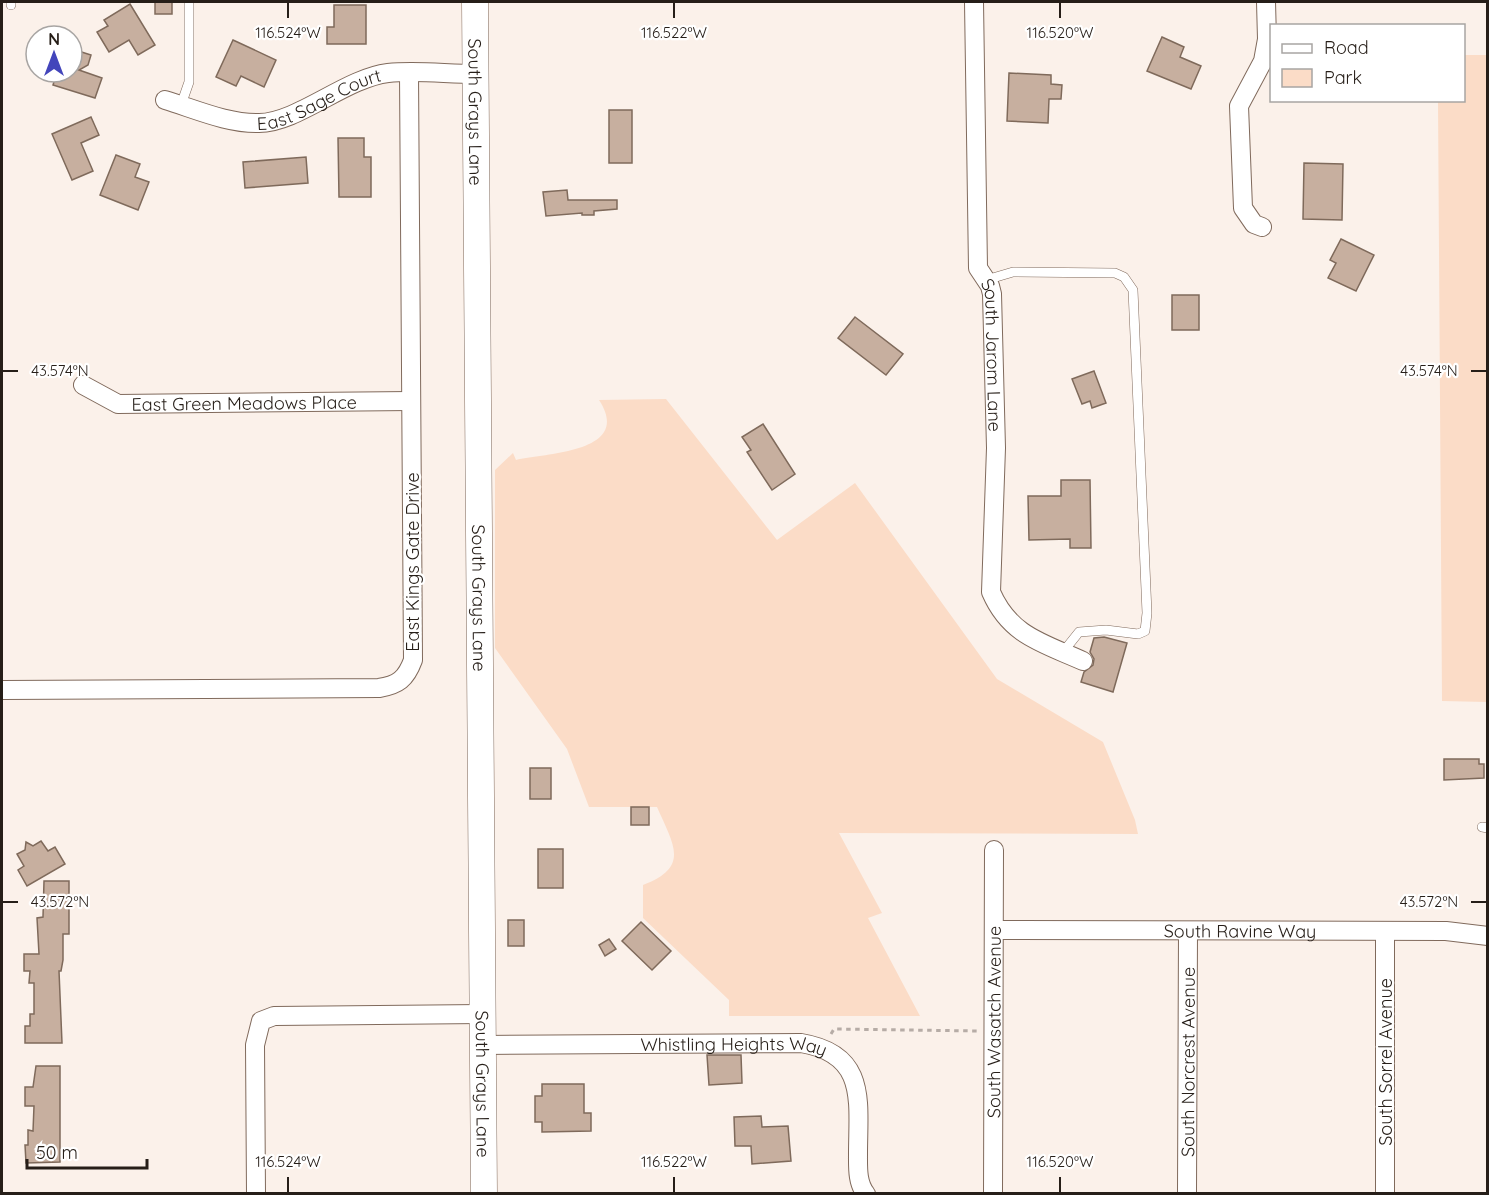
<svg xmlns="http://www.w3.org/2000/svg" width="1489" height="1195" font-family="Quicksand,sans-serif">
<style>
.green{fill:#fbdcc7}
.building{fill:#c7af9f;stroke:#7f6a5b;stroke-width:1.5}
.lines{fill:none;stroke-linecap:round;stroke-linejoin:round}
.lane-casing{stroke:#806a5c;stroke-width:10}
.street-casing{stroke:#806a5c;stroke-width:20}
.secondary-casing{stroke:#806a5c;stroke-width:27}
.path{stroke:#b6aca6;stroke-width:3;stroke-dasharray:4.5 4.5;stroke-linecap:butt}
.lane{stroke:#fff;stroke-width:9}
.street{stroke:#fff;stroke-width:18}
.secondary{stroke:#fff;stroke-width:26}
.ticks{fill:none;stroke:#261e18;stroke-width:2}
.labels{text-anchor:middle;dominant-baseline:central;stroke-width:4.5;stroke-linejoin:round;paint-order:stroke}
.street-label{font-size:18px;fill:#261e18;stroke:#fff}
.ticks-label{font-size:15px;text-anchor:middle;fill:#261e18;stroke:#fff;stroke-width:4.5;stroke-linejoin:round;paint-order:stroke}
</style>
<rect width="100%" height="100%" fill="#fbf1ea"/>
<g class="green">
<polygon points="1464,55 1488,55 1487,702 1442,701 1438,101 1464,100"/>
<path d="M666 399 777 540 855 483 997 679 1103 742 1135 820 1138 834 839 833 882 913 868 918 920 1016H729V1000L643 918V885C691 867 673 844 657 807H589L567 749 495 648V470L513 453 516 460C549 453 633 452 599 400Z"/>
</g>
<g class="building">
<rect x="155" y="2" width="17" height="12"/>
<polygon points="130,4 155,45 138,55 129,40 109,52 97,32 108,26 104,20"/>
<polygon points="334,5 366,5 366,44 327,44 327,27 334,27"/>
<polygon points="1162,37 1184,47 1180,57 1201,66 1191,89 1147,71"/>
<polygon points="233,40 276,60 264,87 241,76 236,86 216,77"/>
<polygon points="72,49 91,55 88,65 79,70 102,78 95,98 53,85 57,72 72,72"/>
<polygon points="1009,73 1051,75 1051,84 1062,85 1061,99 1049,99 1048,123 1007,121"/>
<rect x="609" y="110" width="23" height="53"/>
<polygon points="91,117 99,135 81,143 93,171 72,180 52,134"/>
<polygon points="338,138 364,138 364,157 371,157 371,197 339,197"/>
<polygon points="116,155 140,164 135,177 149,182 138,210 100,195"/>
<polygon points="306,157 308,183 245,188 243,162"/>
<polygon points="1304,163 1343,164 1342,220 1303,219"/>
<polygon points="567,190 568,200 617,200 617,209 594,211 594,215 582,215 582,213 546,216 543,192"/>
<polygon points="1341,239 1374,255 1356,291 1328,278 1336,263 1330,260"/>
<rect x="1172" y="295" width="27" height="35"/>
<polygon points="855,317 903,354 886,375 838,338"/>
<polygon points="1094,371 1106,403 1092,408 1090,401 1082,404 1072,379"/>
<polygon points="763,424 795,474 772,490 747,452 751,450 742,437"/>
<polygon points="1061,480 1090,480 1091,548 1070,548 1070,539 1029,540 1028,496 1061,496"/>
<polygon points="1104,637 1127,643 1113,692 1081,682 1084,672 1093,665 1094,659 1090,652 1094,638"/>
<polygon points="1444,759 1479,759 1479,764 1484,764 1484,778 1444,780"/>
<rect x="530" y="768" width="21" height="31"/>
<rect x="631" y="807" width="18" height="18"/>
<polygon points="41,841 48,851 55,847 65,864 27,886 18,870 24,866 17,854 25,850 26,842 33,846"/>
<rect x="538" y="849" width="25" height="39"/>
<polygon points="44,881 69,881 69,934 63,934 63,960 61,971 59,971 62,1043 25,1043 25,1026 30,1026 30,1014 34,1014 34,983 29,983 30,971 24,971 24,954 39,954 37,918 43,917"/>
<rect x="508" y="920" width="16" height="26"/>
<polygon points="641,922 671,951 652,970 622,941"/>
<polygon points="609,939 616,949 605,956 599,945"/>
<polygon points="707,1055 741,1055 742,1083 709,1085"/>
<polygon points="36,1066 60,1066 60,1162 26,1163 25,1145 28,1145 28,1130 33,1131 34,1106 25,1106 25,1087 33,1087"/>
<polygon points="542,1084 584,1084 584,1113 591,1113 591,1131 542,1132 542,1122 535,1122 535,1096 542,1096"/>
<polygon points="761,1116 762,1127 788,1126 791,1161 752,1164 751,1146 735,1146 734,1117"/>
</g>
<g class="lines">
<defs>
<g id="lane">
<polyline points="11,5 11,2"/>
<polyline points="181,105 189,82 189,2"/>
<polyline points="986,280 1013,272 1115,273 1124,277 1133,290 1147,613 1145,631 1138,634 1106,630 1079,632 1063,652"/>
<polyline points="1482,827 1488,828"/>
</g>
<g id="street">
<path id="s1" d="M974 2 978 268 990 286 992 294 996 448 991 592C1010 636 1043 643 1083 661"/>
<path id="s2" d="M165 100C195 109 228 124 259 123 297 123 346 78 388 73 416 70 447 74 476 74"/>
<polyline points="1262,227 1254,224 1243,208 1239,106 1263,61 1267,39 1266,2"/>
<path id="s3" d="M83 385 118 404 411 401"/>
<path d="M2 690 379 688C398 685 406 679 413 660L409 74"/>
<path id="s4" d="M994 930 1446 931 1488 936"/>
<path id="s5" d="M482 1045 801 1043C868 1054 858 1102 858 1154 858 1167 857 1183 866 1194"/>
<polyline points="256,1194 255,1045 261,1021 274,1016 482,1014"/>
<path id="s6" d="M993 1194 994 850"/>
<path id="s7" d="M1187 1194 1188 931"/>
<polyline points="1385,1194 1385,931"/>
</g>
<g id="secondary">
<path id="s8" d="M475 2 484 1194"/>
</g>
</defs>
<use href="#lane" class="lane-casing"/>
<use href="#street" class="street-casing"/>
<use href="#secondary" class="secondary-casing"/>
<g class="path">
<polyline points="831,1034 834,1029 977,1031"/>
<polyline points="1248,1194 1339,1194"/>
</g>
<use href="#lane" class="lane"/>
<use href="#street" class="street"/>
<use href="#secondary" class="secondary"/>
</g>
<path class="ticks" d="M288 3V18M674 3V18M1060 3V18M3 371H18M1471 371H1486M3 902H18M1471 902H1486M288 1177V1192M674 1177V1192M1060 1177V1192"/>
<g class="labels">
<g class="street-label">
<text stroke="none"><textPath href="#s2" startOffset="162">East Sage Court</textPath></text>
<text stroke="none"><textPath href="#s8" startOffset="110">South Grays Lane</textPath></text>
<text stroke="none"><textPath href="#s1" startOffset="357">South Jarom Lane</textPath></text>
<text stroke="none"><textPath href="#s3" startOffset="166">East Green Meadows Place</textPath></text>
<text transform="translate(412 562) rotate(-90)">East Kings Gate Drive</text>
<text stroke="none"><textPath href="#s8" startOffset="596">South Grays Lane</textPath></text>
<text stroke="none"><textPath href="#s4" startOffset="246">South Ravine Way</textPath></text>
<text stroke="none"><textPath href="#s6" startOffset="172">South Wasatch Avenue</textPath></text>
<text stroke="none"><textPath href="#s5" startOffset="252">Whistling Heights Way</textPath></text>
<text stroke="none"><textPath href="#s7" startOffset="132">South Norcrest Avenue</textPath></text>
<text transform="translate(1385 1062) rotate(-90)">South Sorrel Avenue</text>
<text stroke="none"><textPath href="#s8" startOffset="1082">South Grays Lane</textPath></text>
</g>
</g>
<g class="ticks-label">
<text x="288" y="38">116.524°W</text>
<text x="674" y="38">116.522°W</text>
<text x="1060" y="38">116.520°W</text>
<text x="60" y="376">43.574°N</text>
<text x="1429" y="376">43.574°N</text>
<text x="60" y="907">43.572°N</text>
<text x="1429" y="907">43.572°N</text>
<text x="288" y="1167">116.524°W</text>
<text x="674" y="1167">116.522°W</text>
<text x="1060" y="1167">116.520°W</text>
</g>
<rect width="1489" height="1195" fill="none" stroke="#261e18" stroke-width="6"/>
<rect x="1270" y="24" width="195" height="78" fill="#ffffff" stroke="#a8a5a3" stroke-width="1.5"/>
<rect x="1282" y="44" width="30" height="9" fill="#ffffff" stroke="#a8a5a3" stroke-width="1.5"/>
<text x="1324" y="54" font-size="18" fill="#261e18">Road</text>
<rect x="1282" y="69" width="30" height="18" fill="#fbdcc7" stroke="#a8a5a3" stroke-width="1.5"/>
<text x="1324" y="84" font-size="18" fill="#261e18">Park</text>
<g transform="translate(54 54)"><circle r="28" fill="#ffffff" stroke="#a8a5a3" stroke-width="1.5"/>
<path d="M0-4.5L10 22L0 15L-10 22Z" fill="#4345bb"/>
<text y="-9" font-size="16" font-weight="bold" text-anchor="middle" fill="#261e18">N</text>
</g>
<path d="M27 1159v9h120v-9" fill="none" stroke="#261e18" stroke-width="3"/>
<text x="36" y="1159" font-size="18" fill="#261e18" stroke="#ffffff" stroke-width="4.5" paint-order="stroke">50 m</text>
</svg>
